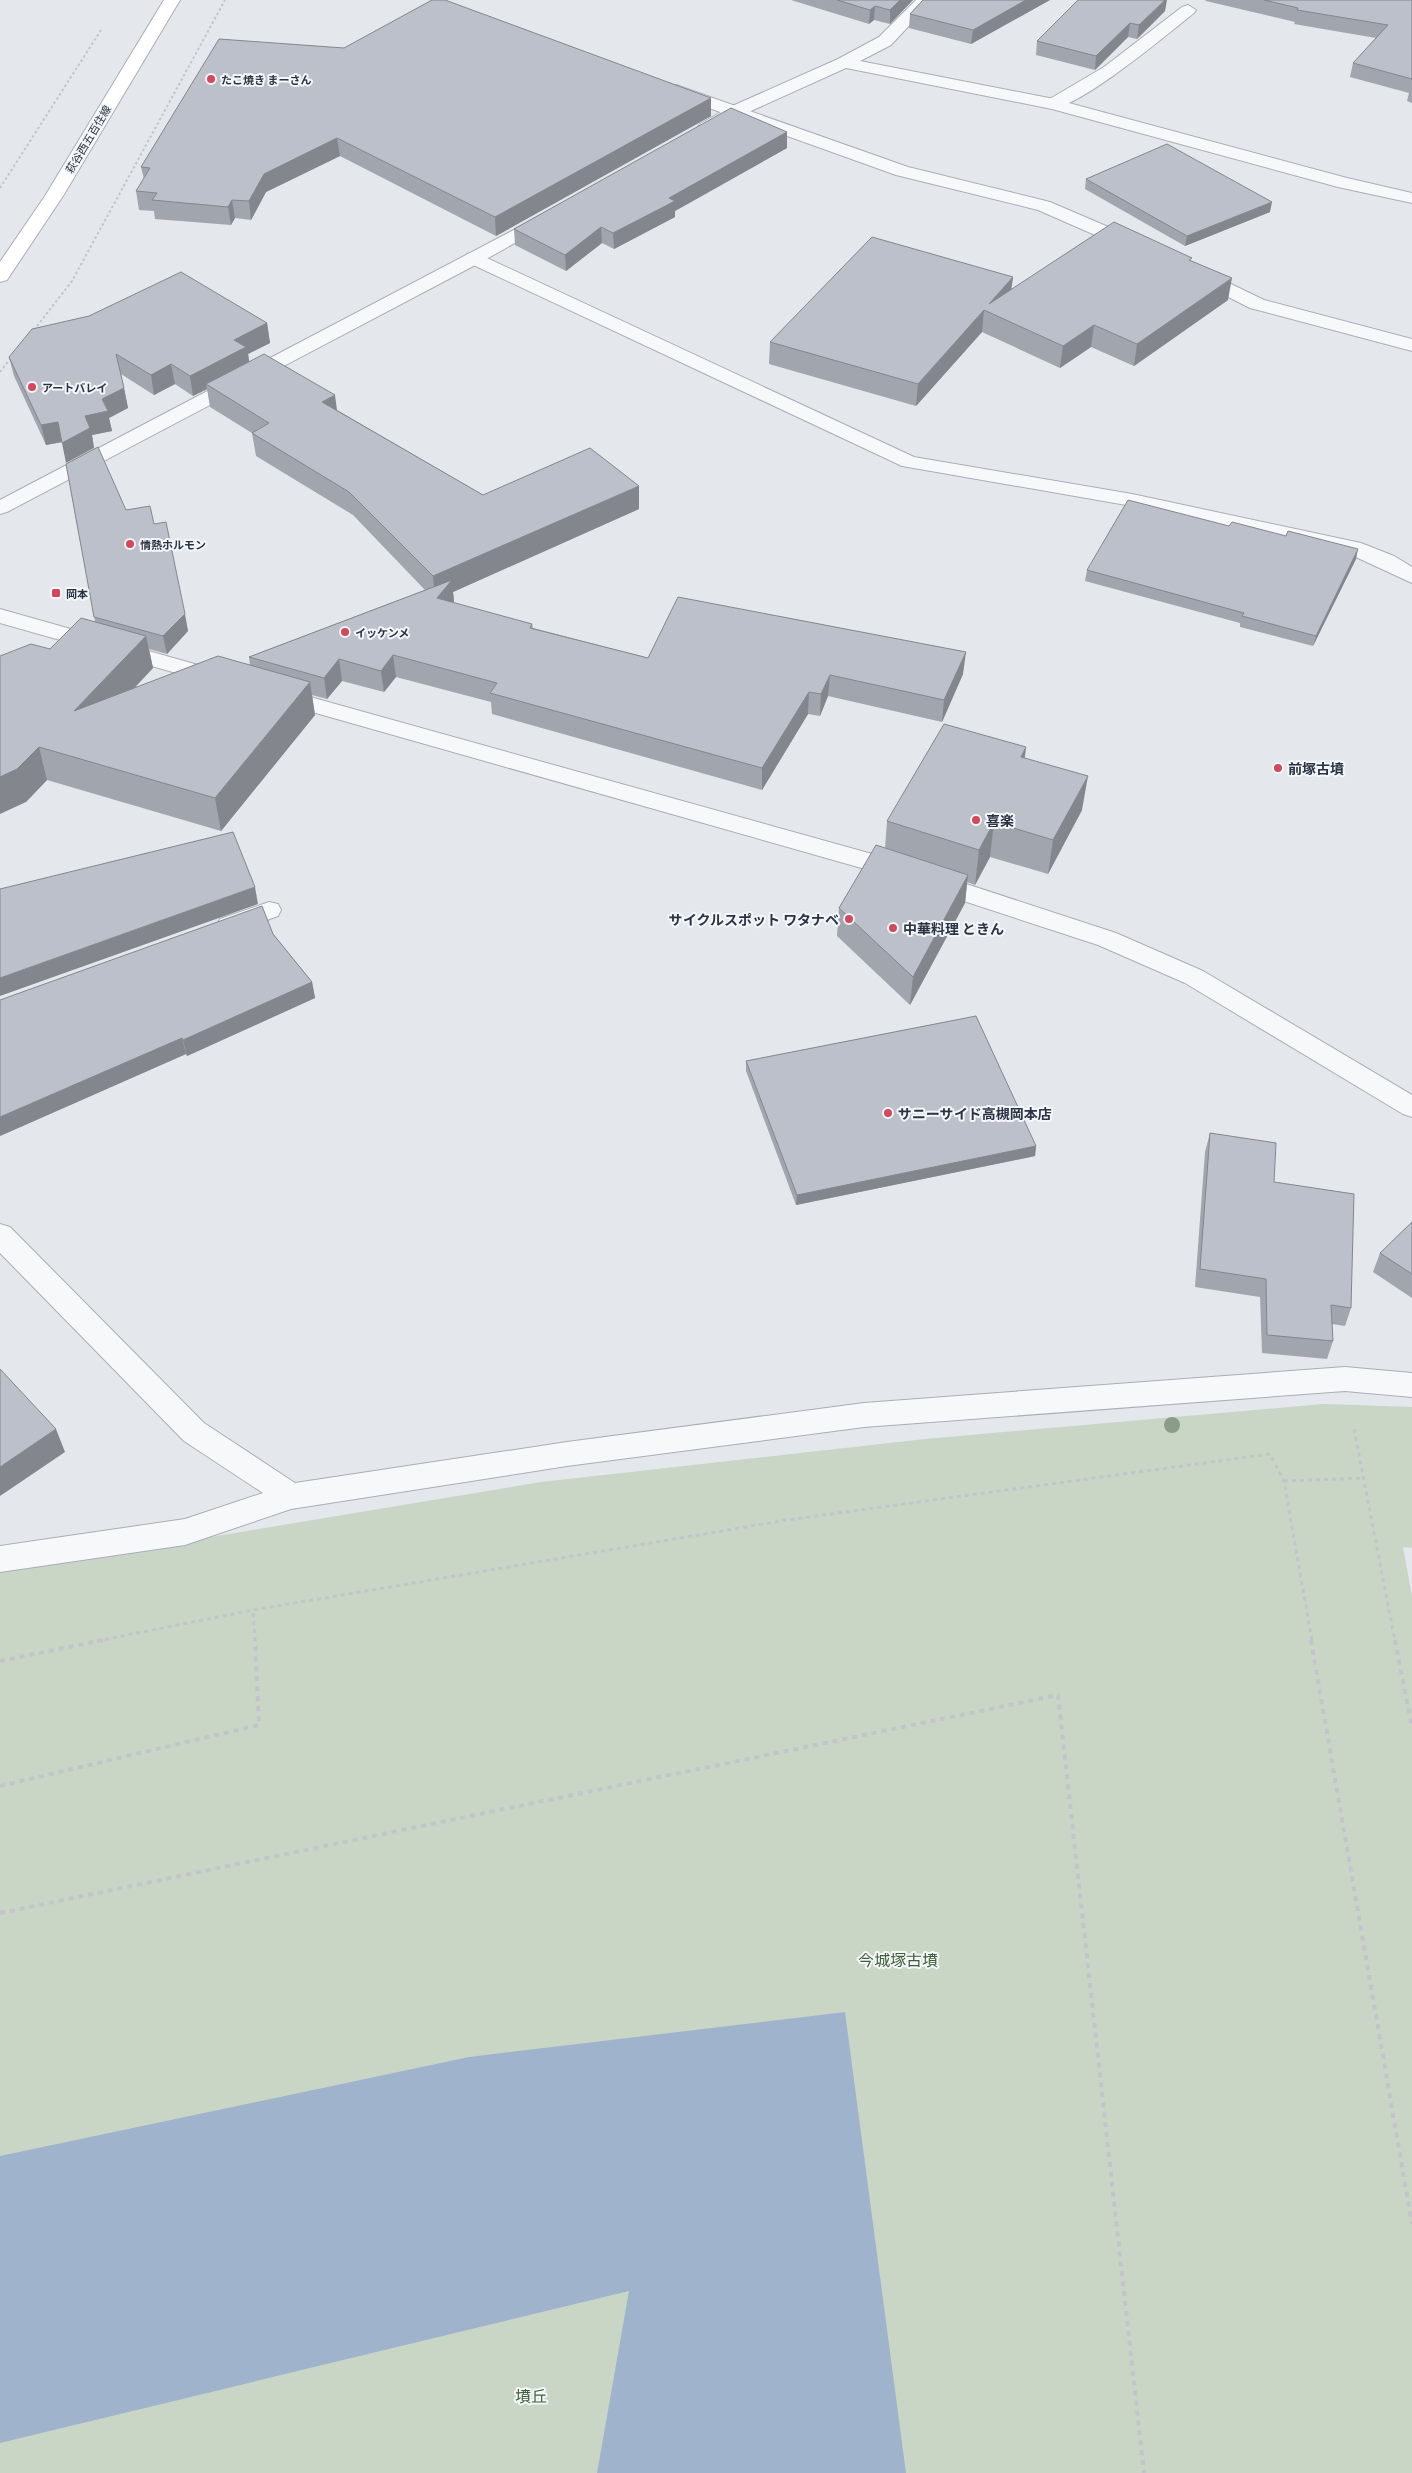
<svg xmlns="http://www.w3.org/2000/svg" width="1412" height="2473" font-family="'Exo 2','Noto Sans JP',sans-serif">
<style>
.green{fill:#c9d6c5}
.water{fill:#9fb4cc}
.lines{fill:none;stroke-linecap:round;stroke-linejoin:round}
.minor-casing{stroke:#a9aeb7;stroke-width:2}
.tertiary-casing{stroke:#a9aeb7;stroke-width:2}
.secondary-casing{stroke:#a9aeb7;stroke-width:2}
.path-far2{stroke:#c2c5cb;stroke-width:2;stroke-dasharray:2.5 2.5;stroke-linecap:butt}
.path-far1{stroke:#c2c5cb;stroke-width:3;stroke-dasharray:4 4;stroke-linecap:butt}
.path{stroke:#c2c5cb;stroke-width:4;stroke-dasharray:5 5;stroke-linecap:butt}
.minor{fill:#f7f8fa;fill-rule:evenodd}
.tertiary{fill:#f7f8fa;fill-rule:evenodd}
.secondary{fill:#fff;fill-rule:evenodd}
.tree{fill:#899d89}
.wall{fill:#a1a5ae}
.shaded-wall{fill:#83868d}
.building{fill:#bbc0ca;stroke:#83868d}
.poi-dot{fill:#d1495b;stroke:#f4f6f9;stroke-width:2}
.labels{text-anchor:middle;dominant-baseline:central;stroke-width:4;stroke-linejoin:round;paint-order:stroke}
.far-poi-label{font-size:11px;font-weight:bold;fill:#2b3445;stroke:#f4f6f9;text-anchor:start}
.far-street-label{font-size:11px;fill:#2b3445;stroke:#f4f6f9}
.poi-label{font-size:14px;font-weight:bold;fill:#2b3445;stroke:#f4f6f9;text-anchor:start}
.near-park-label{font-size:16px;fill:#3f6138;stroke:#f4f6f9}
</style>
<rect width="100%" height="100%" fill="#e4e7ec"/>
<polygon class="green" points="1323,1404 1412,1407 1412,1548 1403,1547 1412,1596 1412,2473 0,2473 0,1572 541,1482 925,1439"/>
<polygon class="water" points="845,2012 906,2473 597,2473 629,2291 0,2443 0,2156 469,2057"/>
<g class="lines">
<defs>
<g id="minor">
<path d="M1188 5 1196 10 1194 13C1170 32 1073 114 1048 108L1045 104 1048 100 1104 67 1182 7Z"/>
<polygon points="676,85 908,167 1050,202 1141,241 1143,245 1141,249 1127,249 1038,210 896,175 670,94 667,90 670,86"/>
<polygon points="474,252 914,457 1132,494 1361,543 1394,556 1412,567 1412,583 1347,553 1132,506 902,466 467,262 465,258 467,254"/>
<polygon points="1196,267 1264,300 1412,339 1412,351 1250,308 1189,277 1187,273 1189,269"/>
<polygon points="269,902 278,904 281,910 278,916 229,934 220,931 217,925 220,919"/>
<polygon points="0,1224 10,1227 204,1423 295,1483 567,1442 864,1403 1345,1367 1412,1373 1412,1397 1345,1391 864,1427 567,1466 291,1509 185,1545 0,1572 0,1546 185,1519 263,1493 184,1441 0,1253"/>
</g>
<g id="tertiary">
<polygon points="916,0 933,0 891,45 860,61 1054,99 1347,178 1412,193 1412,203 1338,187 1052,109 846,68 742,115 712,132 700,132 697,128 700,124 730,107 838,59 879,37"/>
<polygon points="546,213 552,214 555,218 552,222 481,262 7,512 0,514 0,500"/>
<polygon points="0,609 230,674 233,679 230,684 222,686 0,623"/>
<polygon points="278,688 890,859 1116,933 1203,971 1412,1095 1412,1117 1403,1114 1185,983 1098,945 872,871 270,700 267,695 270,690"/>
</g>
<polygon id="secondary" points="164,0 180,0 63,196 7,280 0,282 0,262 45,196"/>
</defs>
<use href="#minor" class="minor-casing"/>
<use href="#tertiary" class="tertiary-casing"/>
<use href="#secondary" class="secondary-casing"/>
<g class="path-far2">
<polyline points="0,188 101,30"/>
<polyline points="34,330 72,281 225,0"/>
<polyline points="0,372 11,358"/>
</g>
<g class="path-far1">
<polyline points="1354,1429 1395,1641"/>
<polyline points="1284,1481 1364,1478"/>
<polyline points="97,1641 253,1610"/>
<polyline points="255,1641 253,1610 787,1520 1270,1454 1284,1481 1312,1641"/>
</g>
<g class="path">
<polyline points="1311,1640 1412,2224"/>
<polyline points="1395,1640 1412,1727"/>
<polyline points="0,1661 103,1640"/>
<polyline points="0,1786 259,1725 255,1640"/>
<polyline points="0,1913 1058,1695 1144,2473"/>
</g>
<use href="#minor" class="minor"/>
<use href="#tertiary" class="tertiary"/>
<use href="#secondary" class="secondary"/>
</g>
<circle class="tree" cx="1172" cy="1425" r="8"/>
<g class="wall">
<polygon points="791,0 913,0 890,24 874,20 869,24"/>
<polygon points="923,0 1050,0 971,44 909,28 910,14"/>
<polygon points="1205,0 1412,0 1412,103 1407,101 1409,93 1350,77 1353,63 1376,38 1294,24 1295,22 1206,1"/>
<polygon points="1165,11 1137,39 1128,37 1095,70 1036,55 1037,41"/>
<polygon points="344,48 711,116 496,236 340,156 266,192 251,220 235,218 231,225 155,219 154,211 139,210 136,191 144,179 141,167"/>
<polygon points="787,132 787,148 675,211 675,217 614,249 602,243 566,271 515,245 514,229"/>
<polygon points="1086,179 1270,212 1185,246 1085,189"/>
<polygon points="1192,261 1228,300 1134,366 1091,347 1060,368 982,332 916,406 769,364 770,342 1013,277 1011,289"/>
<polygon points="267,323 270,343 248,354 249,361 337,410 483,495 639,509 453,592 454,601 453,603 532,624 533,628 648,658 963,674 942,722 828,696 820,716 808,714 762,790 492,714 491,702 396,677 384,692 342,681 327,699 312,695 315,715 221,831 47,780 26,802 50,649 95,621 66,464 126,510 154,524 188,631 167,654 149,649 153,668 135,687 250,665 249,657 425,590 353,515 256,456 252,433 210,407 207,389 193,396 175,384 154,395 121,374 128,408 109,418 112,431 92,435 94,448 62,442 46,445 14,376 9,357"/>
<polygon points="1356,559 1313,646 1240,627 1240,623 1085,581 1087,570"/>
<polygon points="1026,747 1025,758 1082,810 1048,874 990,857 975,885 967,882 965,903 910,1005 837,936 839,908 885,848 887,821"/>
<polygon points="273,934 312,982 315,998 187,1056 186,1054 0,1136"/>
<polygon points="746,1061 1036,1146 1035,1156 796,1205 746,1071"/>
<polygon points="1210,1133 1274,1182 1351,1308 1345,1326 1332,1324 1333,1341 1327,1359 1262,1353 1260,1297 1195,1287 1205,1152"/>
<polygon points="1412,1222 1412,1298 1373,1272 1380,1253"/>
</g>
<g class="shaded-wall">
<polygon points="900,0 913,0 890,24 890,10"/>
<polygon points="1026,0 1050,0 971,44 973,30"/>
<polygon points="1165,0 1167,0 1165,11 1137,39 1139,25"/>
<polygon points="875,6 874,20 869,24 870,10"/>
<polygon points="1130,23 1128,37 1095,70 1096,56"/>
<polygon points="711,98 711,116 496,236 495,217"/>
<polygon points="787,132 787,148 675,211 675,217 614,249 613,233 669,198"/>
<polygon points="337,138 340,156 266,192 251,220 249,201 264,174"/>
<polygon points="232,200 235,218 231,225 228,207"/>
<polygon points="1272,202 1270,212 1185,246 1187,236"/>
<polygon points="601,227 602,243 566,271 565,255"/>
<polygon points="1013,277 1010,299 989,304"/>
<polygon points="1232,278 1228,300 1134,366 1137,344"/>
<polygon points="984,310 982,332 916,406 918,384"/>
<polygon points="267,323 270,343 248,354 250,366 206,384 207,389 193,396 190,376 234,340"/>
<polygon points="1094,325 1091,347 1060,368 1063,346"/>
<polygon points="171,364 175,384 154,395 151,375"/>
<polygon points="124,388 128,408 109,418 112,431 92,435 94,448 66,463 62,443 85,416 102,399"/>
<polygon points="335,395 338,418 322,402"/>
<polygon points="58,422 62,442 46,445 41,425"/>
<polygon points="639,486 639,509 453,592 454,601 439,620 435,600 433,576"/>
<polygon points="1358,549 1356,559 1313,646 1316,636"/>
<polygon points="185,614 188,631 167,654 163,636"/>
<polygon points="146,636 153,668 82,744 74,711"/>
<polygon points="966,652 963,674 942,722 944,700"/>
<polygon points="393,655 396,677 384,692 381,671"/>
<polygon points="339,659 342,681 327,699 324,678"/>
<polygon points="830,675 828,696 820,716 821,694"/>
<polygon points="310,682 315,715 221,831 215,798"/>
<polygon points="809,692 808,714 762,790 762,768"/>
<polygon points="39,747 47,780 26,802 0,814 0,777"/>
<polygon points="1026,747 1021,782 1021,757"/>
<polygon points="1088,776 1082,810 1048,874 1053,840"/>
<polygon points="994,822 990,857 975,885 979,850"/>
<polygon points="968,875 965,903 910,1005 913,977"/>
<polygon points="255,887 258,904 0,996 0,978"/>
<polygon points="312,982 315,998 187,1056 183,1040"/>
<polygon points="182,1038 186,1054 0,1136 0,1117"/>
<polygon points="1036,1146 1035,1156 796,1205 797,1195"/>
<polygon points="56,1429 65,1452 0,1496 0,1467"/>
</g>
<g class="building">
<polygon points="432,0 445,0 711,98 495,217 337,138 264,174 249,201 232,200 228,207 152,200 157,193 136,191 150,168 141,167 219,39 344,48"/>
<polygon points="837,0 900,0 890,10 875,6 870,10"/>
<polygon points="923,0 1026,0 973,30 910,14"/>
<polygon points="1078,0 1165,0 1139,25 1130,23 1096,56 1037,41"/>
<polygon points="1264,0 1412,0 1412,79 1353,63 1388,25 1297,10 1298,8"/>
<polygon points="731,108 787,132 669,198 675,201 613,233 601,227 565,255 514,229"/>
<polygon points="1167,144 1272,202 1187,236 1086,179"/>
<polygon points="1114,222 1192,258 1189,260 1232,278 1137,344 1094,325 1063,346 984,310 918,384 770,342 872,237 1013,277 989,304"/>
<polygon points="181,272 267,323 234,340 246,347 190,376 171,364 151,375 116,354 124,388 102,399 108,411 85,416 90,428 62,443 58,422 41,425 9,357 32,329 89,316"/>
<polygon points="264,354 335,395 322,402 483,495 590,448 639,486 433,576 349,492 252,433 269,423 206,384"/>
<polygon points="98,447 126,510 150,506 154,524 166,522 185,614 163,636 94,617 66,464"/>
<polygon points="1128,500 1229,526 1232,522 1286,536 1288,531 1358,549 1316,636 1242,616 1244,613 1087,570"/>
<polygon points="452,580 437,598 532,624 530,628 648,658 678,597 966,652 944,700 830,675 821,694 809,692 762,768 490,693 497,683 393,655 381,671 339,659 324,678 249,657"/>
<polygon points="81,618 146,636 74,711 218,656 310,682 215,798 39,747 17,769 0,777 0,656 31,644 50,649"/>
<polygon points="944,724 1026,747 1021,757 1088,776 1053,840 994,822 979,850 887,821"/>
<polygon points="233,832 255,887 0,978 0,889"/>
<polygon points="876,845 968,875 913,977 839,908"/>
<polygon points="262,906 273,934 312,982 183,1040 182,1038 0,1117 0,1000"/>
<polygon points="976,1016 1036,1146 797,1195 746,1061"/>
<polygon points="1210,1133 1276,1143 1274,1182 1354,1194 1351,1308 1331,1305 1333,1341 1267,1335 1266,1279 1200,1269"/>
<polygon points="1412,1222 1412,1274 1380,1253"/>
<polygon points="0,1369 56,1429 0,1467"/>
</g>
<g class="poi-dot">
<circle cx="211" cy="79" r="5"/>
<circle cx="32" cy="387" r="5"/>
<circle cx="130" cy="544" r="5"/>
<rect x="51" y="588" width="10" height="10" rx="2.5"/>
<circle cx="345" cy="632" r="5"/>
<circle cx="1278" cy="768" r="5"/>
<circle cx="976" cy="820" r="5"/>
<circle cx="849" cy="919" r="5"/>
<circle cx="893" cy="928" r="5"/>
<circle cx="888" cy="1113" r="5"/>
</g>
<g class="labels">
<g class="far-poi-label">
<text x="221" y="79">たこ焼き まーさん</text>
<text x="42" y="387">アートバレイ</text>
<text x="140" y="544">情熱ホルモン</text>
<text x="66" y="593">岡本</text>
<text x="355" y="632">イッケンメ</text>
</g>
<g class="far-street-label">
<text transform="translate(88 139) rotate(-59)">萩谷西五百住線</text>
</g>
<g class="poi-label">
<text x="1288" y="768">前塚古墳</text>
<text x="986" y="820">喜楽</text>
<text x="839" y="919" text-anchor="end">サイクルスポット ワタナベ</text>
<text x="903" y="928">中華料理 ときん</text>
<text x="898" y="1113">サニーサイド高槻岡本店</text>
</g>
<g class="near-park-label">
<text x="898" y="1959">今城塚古墳</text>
<text x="531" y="2395">墳丘</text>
</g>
</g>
</svg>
